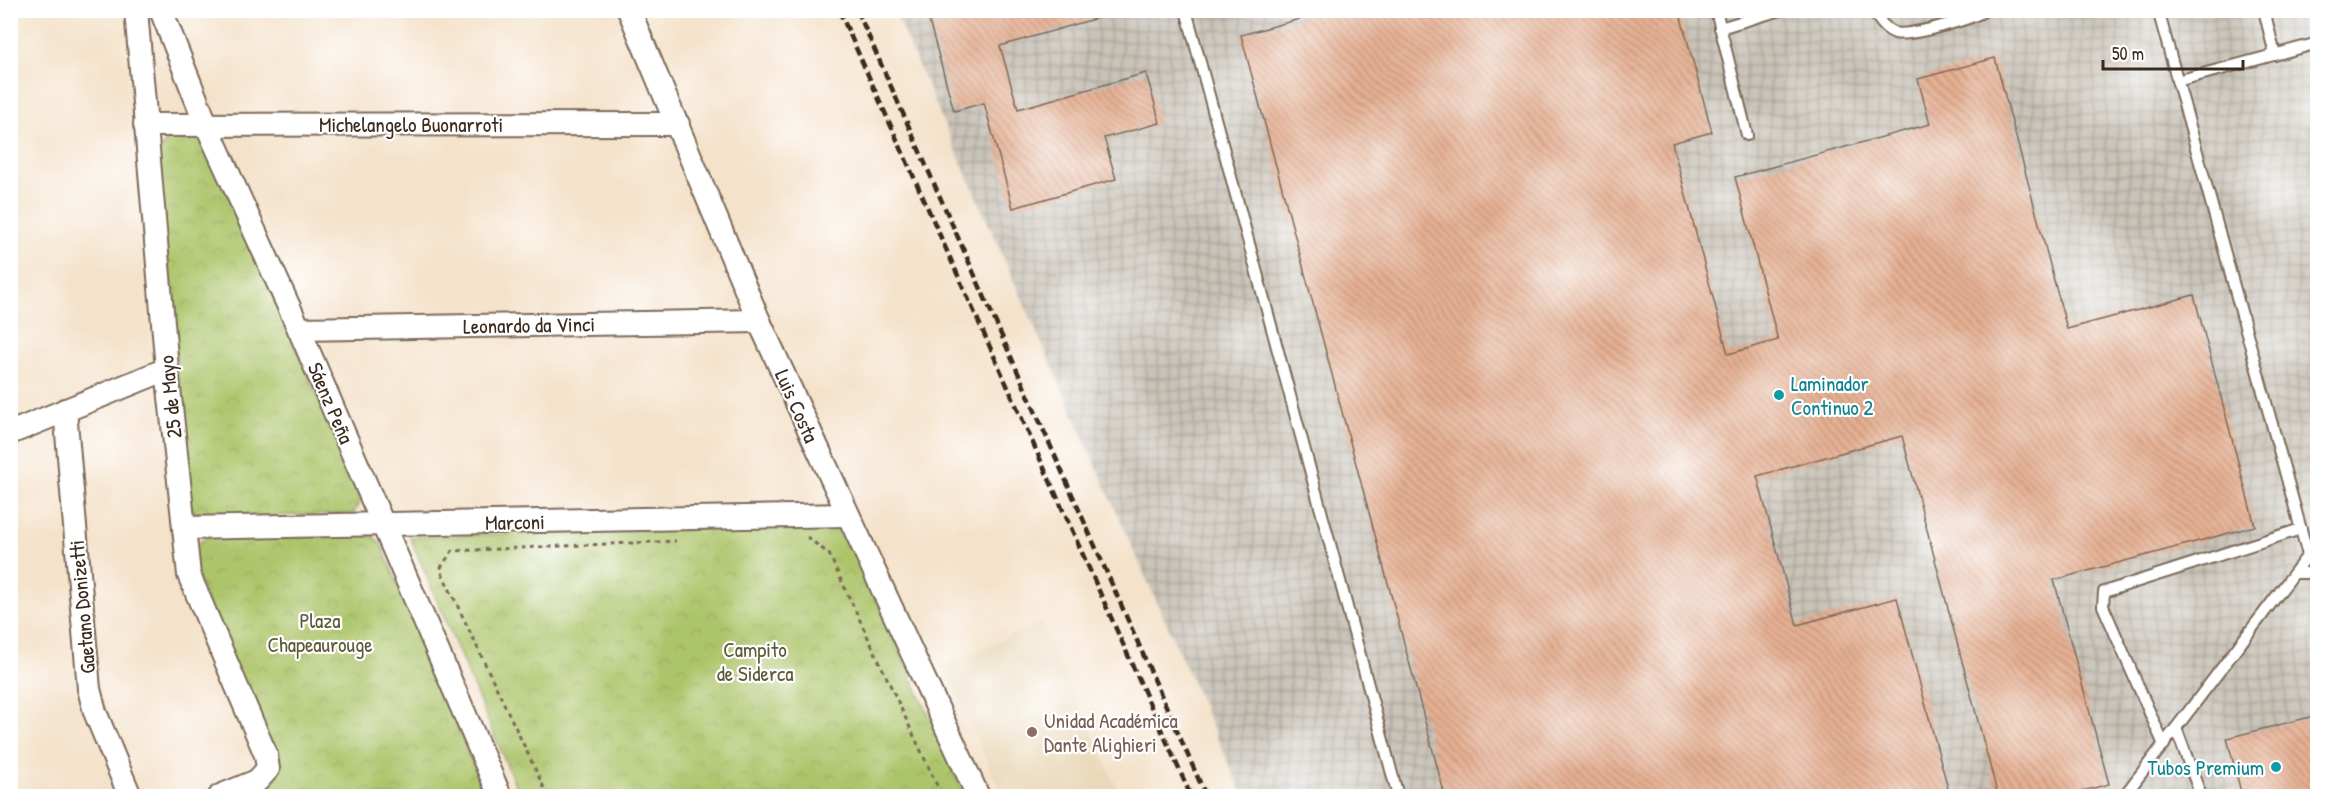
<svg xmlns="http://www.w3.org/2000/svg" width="2328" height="807" font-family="'Patrick Hand',sans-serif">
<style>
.built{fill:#e9d9ba}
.industrial{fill:url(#industrial-grid)}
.park{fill:url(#park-crowns);stroke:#747844;stroke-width:1.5}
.building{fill:url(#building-back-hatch)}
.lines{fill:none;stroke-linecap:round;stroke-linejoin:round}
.service-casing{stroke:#7c6a5a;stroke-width:14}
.minor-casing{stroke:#7c6a5a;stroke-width:26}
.path{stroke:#7c6a5a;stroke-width:3;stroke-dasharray:4.5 4.5;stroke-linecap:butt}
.service{stroke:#fff;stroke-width:10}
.minor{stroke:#fff;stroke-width:22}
.rail{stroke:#3b2a1e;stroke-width:4.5;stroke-dasharray:9 4.5;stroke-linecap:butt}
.culture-dot{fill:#0f9aa8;stroke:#fff;stroke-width:2}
.education-dot{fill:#8d6e63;stroke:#fff;stroke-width:2}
.labels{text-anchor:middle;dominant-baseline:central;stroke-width:4.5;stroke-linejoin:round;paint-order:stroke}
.street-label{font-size:21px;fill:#3b2a1e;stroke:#fff}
.culture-label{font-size:21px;fill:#0d838f;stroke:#fff;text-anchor:start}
.park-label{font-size:21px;fill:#5d5835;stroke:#fff}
.education-label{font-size:21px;fill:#785e54;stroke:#fff;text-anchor:start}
</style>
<defs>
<pattern id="industrial-grid" width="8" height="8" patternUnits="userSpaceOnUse" patternTransform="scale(1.5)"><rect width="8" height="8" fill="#c9c3b8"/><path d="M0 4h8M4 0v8" fill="none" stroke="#a49f95"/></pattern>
<pattern id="park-crowns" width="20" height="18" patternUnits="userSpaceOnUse" patternTransform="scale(1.5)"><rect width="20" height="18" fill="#adc56a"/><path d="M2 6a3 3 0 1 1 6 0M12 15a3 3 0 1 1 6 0" fill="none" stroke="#96a95b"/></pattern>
<pattern id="building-back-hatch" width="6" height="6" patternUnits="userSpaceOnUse" patternTransform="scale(1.5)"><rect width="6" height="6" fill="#e6b093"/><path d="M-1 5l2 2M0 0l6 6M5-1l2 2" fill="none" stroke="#bc8f77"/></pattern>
</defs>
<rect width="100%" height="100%" fill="#fff"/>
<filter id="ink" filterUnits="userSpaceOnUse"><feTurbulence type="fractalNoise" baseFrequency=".0167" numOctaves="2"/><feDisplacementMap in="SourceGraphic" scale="12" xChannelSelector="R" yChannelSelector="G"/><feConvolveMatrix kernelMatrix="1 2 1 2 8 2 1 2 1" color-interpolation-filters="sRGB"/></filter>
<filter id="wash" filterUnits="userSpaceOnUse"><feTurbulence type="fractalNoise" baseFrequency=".008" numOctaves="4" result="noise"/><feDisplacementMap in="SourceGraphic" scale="24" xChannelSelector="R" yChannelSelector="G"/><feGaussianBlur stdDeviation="1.35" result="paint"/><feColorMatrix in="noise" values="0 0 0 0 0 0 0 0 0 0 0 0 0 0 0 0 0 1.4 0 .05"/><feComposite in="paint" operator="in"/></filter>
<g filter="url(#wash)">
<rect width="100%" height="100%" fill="#f4e2ca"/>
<polygon class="built" points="1040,622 1121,796 1003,796 944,667"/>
<polygon class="industrial" points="894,11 2317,11 2317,796 1243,796"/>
<g class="park">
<polygon points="188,134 200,138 209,146 359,493 360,501 353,514 199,517 189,503 157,153 168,139"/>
<polygon points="843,524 965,796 520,796 410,537"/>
<path d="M372 535 382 546 486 796H251L271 782 197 575C194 558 190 548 206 537Z"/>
</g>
<g id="blocks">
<g class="building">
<polygon points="926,10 1107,10 1108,15 1000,46 1018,109 1146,73 1160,123 1104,138 1116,179 1013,208 984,103 954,111"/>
<polygon points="1305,10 1679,10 1712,132 1672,143 1728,354 1778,340 1735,177 1930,124 1918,79 1995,58 2067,329 2194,295 2255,526 2054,580 2109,784 2064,796 1998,796 1902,436 1757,476 1797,625 1897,598 1950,796 1445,796 1241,35 1307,17"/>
<polygon points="2318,715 2318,796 2242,796 2227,738"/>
</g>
</g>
</g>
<g filter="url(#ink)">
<use href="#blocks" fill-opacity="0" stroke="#7c6a5a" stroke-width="1.5"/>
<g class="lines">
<defs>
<g id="service">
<polyline points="1186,10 1398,796"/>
<polyline points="1716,10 1747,135"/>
<path d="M1873 10C1879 20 1884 29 1895 33 1908 37 1974 19 1985 10"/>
<polyline points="2158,10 2308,555"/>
<polyline points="2264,10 2275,55"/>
<polyline points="1720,28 1781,10"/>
<polyline points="2177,81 2318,43"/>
<polyline points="2295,573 2318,573"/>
<polyline points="2176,728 2201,796"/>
<polyline points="2164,745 2103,606 2104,592 2301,529"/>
<polyline points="2124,796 2318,542"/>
</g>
<g id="minor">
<polyline points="136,10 167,369 189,575 266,755 268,769 257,781 220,796"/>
<polyline points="161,10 206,124 299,329 500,796"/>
<polyline points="629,10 759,321 978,796"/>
<polyline points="145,125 678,124"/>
<polyline points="299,329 759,321"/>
<polyline points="65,410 89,689 95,712 130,796"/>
<polyline points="10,433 167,369"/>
<polyline points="184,528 847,515"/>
</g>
</defs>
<use href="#service" class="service-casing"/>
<use href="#minor" class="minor-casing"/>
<g class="path">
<polyline points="807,537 829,554 942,796"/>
<polyline points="548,796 440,569 452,551 676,541"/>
</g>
<use href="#service" class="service"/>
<use href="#minor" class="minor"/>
<g class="rail">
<polyline points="839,10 1191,796"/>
<polyline points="857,10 1206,796"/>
</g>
</g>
</g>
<g class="culture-dot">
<circle cx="1779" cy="395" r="6"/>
<circle cx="2276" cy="767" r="6"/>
</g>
<circle class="education-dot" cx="1032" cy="732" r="6"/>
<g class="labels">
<g class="street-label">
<text x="411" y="124">Michelangelo Buonarroti</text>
<text transform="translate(529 325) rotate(-1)">Leonardo da Vinci</text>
<text transform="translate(170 397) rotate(-96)">25 de Mayo</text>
<text transform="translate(331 403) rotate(67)">Sáenz Peña</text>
<text transform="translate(797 406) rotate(66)">Luis Costa</text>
<text transform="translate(515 522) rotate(-1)">Marconi</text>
<text transform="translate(82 607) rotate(-95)">Gaetano Donizetti</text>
</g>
<g class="culture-label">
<text x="1791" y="383">Laminador<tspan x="1791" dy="24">Continuo 2</tspan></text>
<text x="2264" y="767" text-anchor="end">Tubos Premium</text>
</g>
<g class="park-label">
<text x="320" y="620">Plaza<tspan x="320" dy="24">Chapeaurouge</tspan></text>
<text x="755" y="649">Campito<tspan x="755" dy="24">de Siderca</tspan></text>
</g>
<g class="education-label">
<text x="1044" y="720">Unidad Académica<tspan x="1044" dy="24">Dante Alighieri</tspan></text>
</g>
</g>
<rect width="2328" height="807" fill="none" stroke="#fff" stroke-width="36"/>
<path d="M2103 60v9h140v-9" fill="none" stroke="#3b2a1e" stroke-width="3"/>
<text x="2112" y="60" font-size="18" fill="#3b2a1e" stroke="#ffffff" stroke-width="4.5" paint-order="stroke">50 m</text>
</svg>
